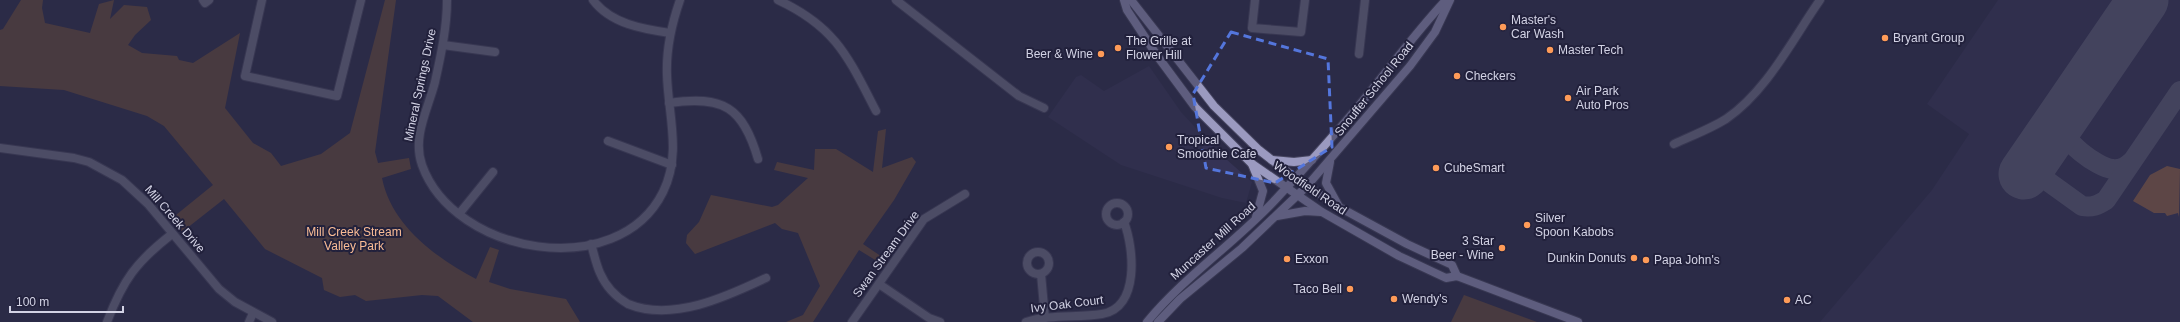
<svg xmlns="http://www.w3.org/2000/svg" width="2180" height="322" font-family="Helvetica,sans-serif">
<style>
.built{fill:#353355}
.green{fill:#6c4c38}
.water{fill:#9a6746}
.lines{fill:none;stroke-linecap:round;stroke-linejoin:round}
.taxiway{stroke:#606078;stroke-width:20}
.runway{stroke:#606078;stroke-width:51}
.minor-casing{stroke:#474660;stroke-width:10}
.secondary-casing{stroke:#474660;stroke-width:10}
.minor{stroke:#74748b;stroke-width:8}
.secondary{stroke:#9b9ac0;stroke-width:8}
.marked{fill:none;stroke:#5476dc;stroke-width:3;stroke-dasharray:8 5;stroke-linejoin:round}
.poi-dot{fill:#fe9b58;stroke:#22213c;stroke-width:1.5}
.labels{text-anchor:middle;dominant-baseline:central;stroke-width:4;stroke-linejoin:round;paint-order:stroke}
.poi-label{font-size:12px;fill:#d3d3e5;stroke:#22213c;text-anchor:start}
.street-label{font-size:12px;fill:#d3d3e5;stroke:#22213c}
.park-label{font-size:12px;fill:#fabc95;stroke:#22213c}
</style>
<rect width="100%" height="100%" fill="#2c2b47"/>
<g class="built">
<polygon points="1998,0 2180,0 2180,322 1820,322 1932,190 1969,134 1927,104"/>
<polygon points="1149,66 1181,112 1217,151 1252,182 1246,203 1222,198 1121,165 1048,117 1076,77 1081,75 1104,91"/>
</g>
<g class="green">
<path d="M21 0H43L42 8 45 23 90 33 99 4 114 0 110 19 124 5 147 7 151 20 135 35 128 45 142 53 177 56 179 60 193 63 240 33 225 108 253 143 271 153 281 166 321 154 350 133 385 0H396L375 152 378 163 409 158 411 169 382 178C391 225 436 258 476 279L490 247 499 250 489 282 510 289 566 299 580 322H473L438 296 422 295 366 301 355 295 340 297 324 290 322 278 265 249 224 199 182 232 171 219 213 185 164 126 147 116 64 90 0 86V30L3 29Z"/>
<polygon points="886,129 882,168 912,157 916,162 894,200 863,244 888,261 885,266 859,250 813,322 786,322 803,315 820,286 798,233 782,229 775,223 695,254 686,243 687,235 699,222 711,195 772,207 778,205 808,178 774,170 777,162 814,170 815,149 836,149 873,172 878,131"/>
<polygon points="1464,295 1537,322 1451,322"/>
</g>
<polygon class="water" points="2167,166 2180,169 2179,217 2178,213 2167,216 2165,213 2154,213 2133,201 2150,175"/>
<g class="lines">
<g class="taxiway">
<path d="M2106 54C2096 69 2065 110 2063 125 2061 141 2097 167 2112 169 2120 170 2126 167 2131 162"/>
<path d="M2028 167 2082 206C2092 208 2098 205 2106 200L2180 91"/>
</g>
<polyline class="runway" points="2024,174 2143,0"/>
<defs>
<g id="minor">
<polyline points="203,0 205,3 209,0"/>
<polyline points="262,0 245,76 337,96 361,0"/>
<path d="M447 0C447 27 441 55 435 82 428 109 412 137 422 165 454 255 618 283 663 192 682 154 668 114 667 75 666 50 672 23 680 0"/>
<path d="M593 0C611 24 643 29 670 33"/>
<path d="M778 0C836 27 848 57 876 111"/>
<polyline points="896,0 1019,96 1044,108"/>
<polyline points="1255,0 1252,28 1301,32 1305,0"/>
<polyline points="443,45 495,52"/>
<polyline points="1359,54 1365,0"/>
<path d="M669 103C723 95 743 107 758 159"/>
<polyline points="608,141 672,165"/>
<path d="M1674 144C1691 136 1710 129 1726 119 1767 91 1792 40 1820 0"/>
<polyline points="0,148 74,158 89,162 122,180 148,204 219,289 235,302 272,322"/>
<circle cx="1117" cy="214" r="11"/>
<polyline points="459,214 493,172"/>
<path d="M591 244C594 254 596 264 600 273 606 287 616 297 628 304 672 322 726 297 766 278"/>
<circle cx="1038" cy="263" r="11"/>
<polyline points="1041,274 1045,318"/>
<polyline points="879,284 929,318 940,322"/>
<path d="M107 322C123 280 136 262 172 234"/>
<polyline points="249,322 253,313"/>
<polyline points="852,322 924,219 965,194"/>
<path d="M1026 322C1050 314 1077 318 1102 314 1140 308 1134 248 1124 222"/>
</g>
<g id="secondary">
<polyline points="1124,0 1127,10 1158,57 1195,107 1251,163 1322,212 1399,256 1446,278 1457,276 1578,322"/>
<polyline points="1131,0 1214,106 1259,150 1295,178 1339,207 1407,244 1452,265 1457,276"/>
<polyline points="1272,160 1294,162 1312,160"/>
<polyline points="1330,162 1326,183 1338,205"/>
<polyline points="1252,164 1263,191 1256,217"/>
<polyline points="1277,216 1305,211 1321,212"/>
<path d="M1147 322C1185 276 1236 242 1276 199 1304 169 1331 139 1357 108 1387 72 1414 34 1446 0"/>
<polyline points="1158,322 1180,299 1242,248 1307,186 1410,66 1435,32 1450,0"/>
</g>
</defs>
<use href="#minor" class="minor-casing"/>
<use href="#secondary" class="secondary-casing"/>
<use href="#minor" class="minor"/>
<use href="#secondary" class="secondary"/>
</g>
<path d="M0 0H2180V322H0ZM1231 32 1328 59 1332 147 1275 183 1206 168 1193 94Z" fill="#2c2b47" fill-opacity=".55" fill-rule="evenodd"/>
<path class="marked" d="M1231 32 1328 59 1332 147 1275 183 1206 168 1193 94Z"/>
<g class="poi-dot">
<circle cx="1503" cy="27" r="4"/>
<circle cx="1885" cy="38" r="4"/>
<circle cx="1118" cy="48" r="4"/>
<circle cx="1550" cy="50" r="4"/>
<circle cx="1101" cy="54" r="4"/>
<circle cx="1457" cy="76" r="4"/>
<circle cx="1568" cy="98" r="4"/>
<circle cx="1169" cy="147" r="4"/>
<circle cx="1436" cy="168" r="4"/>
<circle cx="1527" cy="225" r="4"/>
<circle cx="1502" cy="248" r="4"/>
<circle cx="1634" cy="258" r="4"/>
<circle cx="1287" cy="259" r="4"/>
<circle cx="1646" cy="260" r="4"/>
<circle cx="1350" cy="289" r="4"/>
<circle cx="1394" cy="299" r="4"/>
<circle cx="1787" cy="300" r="4"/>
</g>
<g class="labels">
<g class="poi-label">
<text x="1511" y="20">Master's<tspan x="1511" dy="14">Car Wash</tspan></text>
<text x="1893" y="38">Bryant Group</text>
<text x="1126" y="41">The Grille at<tspan x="1126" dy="14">Flower Hill</tspan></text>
<text x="1558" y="50">Master Tech</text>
<text x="1093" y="54" text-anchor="end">Beer &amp; Wine</text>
<text x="1465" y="76">Checkers</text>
<text x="1576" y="91">Air Park<tspan x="1576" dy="14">Auto Pros</tspan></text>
<text x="1177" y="140">Tropical<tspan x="1177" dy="14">Smoothie Cafe</tspan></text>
<text x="1444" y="168">CubeSmart</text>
<text x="1535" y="218">Silver<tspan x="1535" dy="14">Spoon Kabobs</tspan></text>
<text x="1494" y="241" text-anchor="end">3 Star<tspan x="1494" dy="14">Beer - Wine</tspan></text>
<text x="1626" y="258" text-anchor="end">Dunkin Donuts</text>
<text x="1295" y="259">Exxon</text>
<text x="1654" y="260">Papa John's</text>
<text x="1342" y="289" text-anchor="end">Taco Bell</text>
<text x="1402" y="299">Wendy's</text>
<text x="1795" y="300">AC</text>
</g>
<g class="street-label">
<text transform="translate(420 85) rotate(-78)">Mineral Springs Drive</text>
<text transform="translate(1374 89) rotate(-51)">Snouffer School Road</text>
<text transform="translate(1310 188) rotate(34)">Woodfield Road</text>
<text transform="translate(175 219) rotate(49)">Mill Creek Drive</text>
<text transform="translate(1213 241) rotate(-42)">Muncaster Mill Road</text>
<text transform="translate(886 254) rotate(-54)">Swan Stream Drive</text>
<text transform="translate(1067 304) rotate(-7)">Ivy Oak Court</text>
</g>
<g class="park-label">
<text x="354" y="232">Mill Creek Stream<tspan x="354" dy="14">Valley Park</tspan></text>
</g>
</g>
<path d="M10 306v6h113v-6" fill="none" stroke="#d3d3e5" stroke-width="2"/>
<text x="16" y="306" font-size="12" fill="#d3d3e5" stroke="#22213c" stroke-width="3" paint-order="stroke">100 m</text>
</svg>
